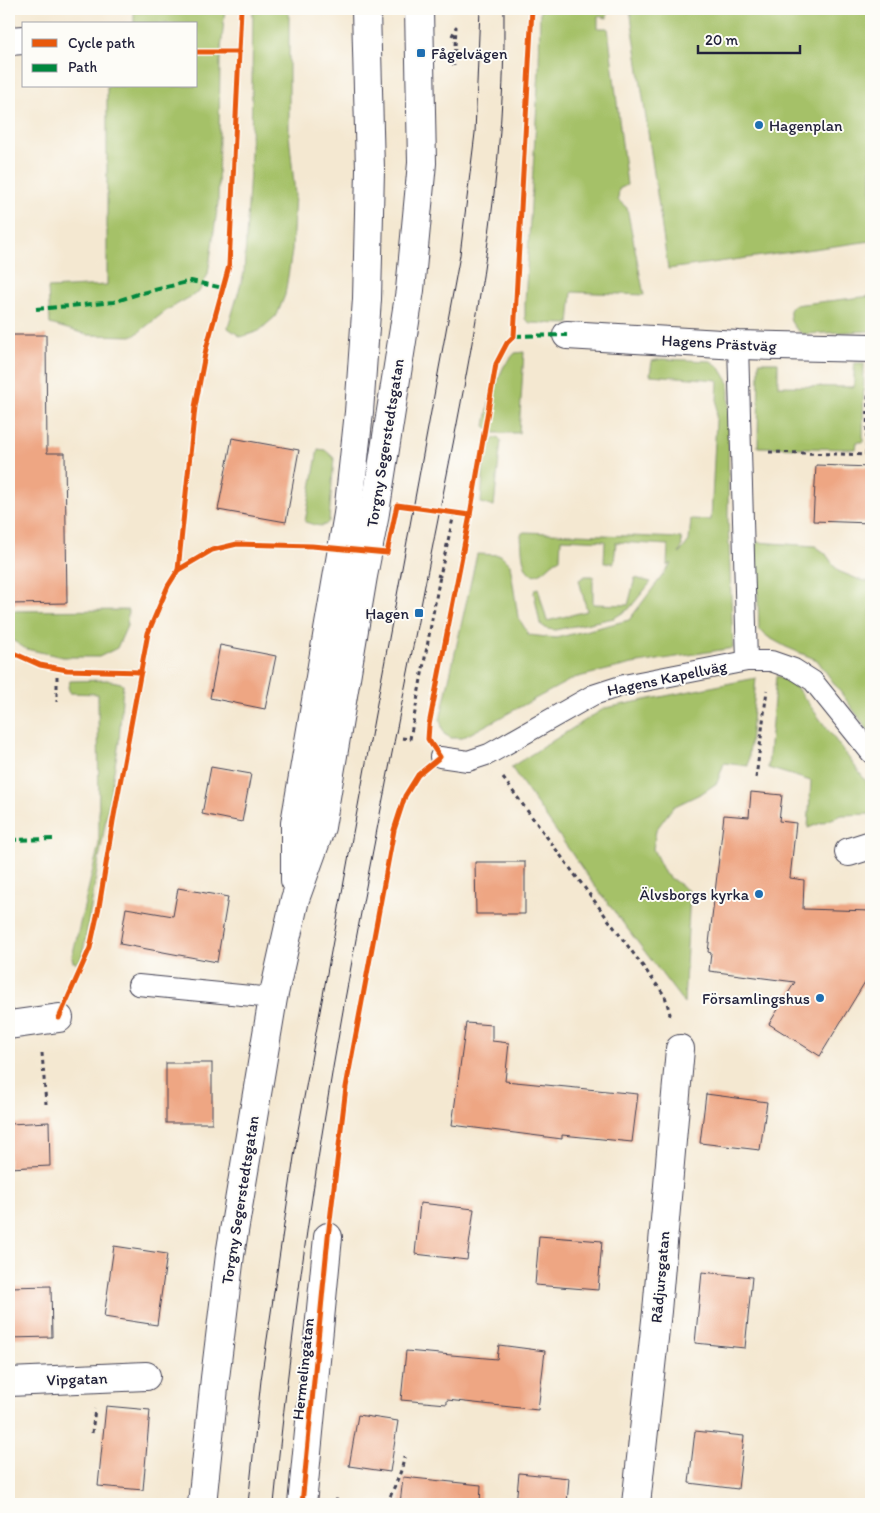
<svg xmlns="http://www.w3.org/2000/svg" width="880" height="1513" font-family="Itim,sans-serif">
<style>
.green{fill:#a5c168;stroke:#647252}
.building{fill:#eea683}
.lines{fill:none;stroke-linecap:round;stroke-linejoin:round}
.service-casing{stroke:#424052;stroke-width:22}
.minor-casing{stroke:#424052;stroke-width:30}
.tertiary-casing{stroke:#424052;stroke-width:30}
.path{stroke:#424052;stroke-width:3;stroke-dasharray:4 4;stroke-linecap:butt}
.service{stroke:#fff;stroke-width:20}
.minor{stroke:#fff;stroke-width:28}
.tertiary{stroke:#fff;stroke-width:28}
.tram{stroke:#22223b;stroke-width:1}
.quiet{stroke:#00873e;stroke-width:4;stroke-dasharray:8 4;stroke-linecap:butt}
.cycleway-casing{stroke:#fdfcf7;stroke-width:8}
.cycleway{stroke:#e8590c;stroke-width:5}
.poi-dot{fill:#1f6fb2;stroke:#fdfcf7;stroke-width:2}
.labels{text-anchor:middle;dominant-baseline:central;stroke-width:4;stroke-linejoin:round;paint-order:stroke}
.poi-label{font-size:16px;fill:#22223b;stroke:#fdfcf7;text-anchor:end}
.street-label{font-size:16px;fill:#22223b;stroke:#fdfcf7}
</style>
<rect width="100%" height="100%" fill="#fdfcf7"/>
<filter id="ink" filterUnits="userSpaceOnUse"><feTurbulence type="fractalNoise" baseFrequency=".02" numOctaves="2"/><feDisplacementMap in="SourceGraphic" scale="10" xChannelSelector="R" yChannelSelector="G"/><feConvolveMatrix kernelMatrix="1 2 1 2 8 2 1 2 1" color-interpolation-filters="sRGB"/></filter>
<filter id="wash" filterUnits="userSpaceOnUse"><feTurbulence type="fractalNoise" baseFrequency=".0096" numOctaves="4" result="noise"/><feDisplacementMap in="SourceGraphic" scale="20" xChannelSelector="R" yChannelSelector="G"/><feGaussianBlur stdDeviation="1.12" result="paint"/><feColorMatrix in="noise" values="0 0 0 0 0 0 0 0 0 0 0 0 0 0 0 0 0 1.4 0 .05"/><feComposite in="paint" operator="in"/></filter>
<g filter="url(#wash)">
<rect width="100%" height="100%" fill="#f4e8d1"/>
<g class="green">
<polygon points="134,9 225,9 220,61 218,203 208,274 199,292 167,310 134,336 89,335 50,324 48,288 107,285 107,86 196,86 196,24 134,24"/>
<polygon points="253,9 289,9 289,134 295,194 292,251 285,295 277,315 259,331 241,337 228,328 244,273 251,153"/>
<polygon points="540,9 607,9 607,18 598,16 598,28 608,28 627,185 619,189 618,200 627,208 644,295 572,292 569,324 530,323 525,319 525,303 539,70"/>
<polygon points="630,9 871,9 871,241 668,269"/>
<path d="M871 296V331L803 334C793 328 789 321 790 310L794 305Z"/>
<polygon points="524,352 519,433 494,433 485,426 490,398 504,366 515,353"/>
<path d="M662 359 711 361 720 368 729 383 728 519 733 648 632 664 574 678 462 738H451L444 734 440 720 477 554 501 555 510 564 518 617 529 635 556 638 629 620 672 563 667 566 668 545 616 542 614 563H604L605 541 561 539 560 559C553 562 550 566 544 571 521 587 522 546 521 534L524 532 681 538 682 546 679 554 689 541 691 519 711 520 718 380 650 375 652 361Z"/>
<polygon points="759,362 778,362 778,386 854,387 854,363 864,363 863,442 857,442 856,449 758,447"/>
<polygon points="498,437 501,441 494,506 481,503 485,448 490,441"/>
<path d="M318 449 325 450 334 458 329 521C324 530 313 524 305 522Z"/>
<polygon points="756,542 815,546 825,553 838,571 860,580 871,582 871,734 817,660 786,647 768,637 759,629"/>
<polygon points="585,576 593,576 593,604 628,605 635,578 651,582 629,609 614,618 555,630 547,629 540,624 534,593 535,589 538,588 547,621 587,611 579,580"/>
<polygon points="128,610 127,626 117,648 99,657 63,657 26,649 9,638 9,611"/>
<polygon points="776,676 791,680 868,784 871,781 871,814 842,815 808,828 811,781 768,768"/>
<polygon points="756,678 748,766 724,763 717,783 702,793 673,807 656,830 653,849 665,874 690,892 684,1003 591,881 511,767 605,708"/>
<polygon points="107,680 121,683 123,685 119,742 85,942 81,959 77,963 73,962 72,957 99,844 98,694 70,693 68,687 70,681"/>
</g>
<g id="blocks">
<g class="building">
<polygon points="9,335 46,335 47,453 65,453 67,603 9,604"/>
<polygon points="232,438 299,450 286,522 218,510"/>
<polygon points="816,465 871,467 871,523 813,521"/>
<polygon points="220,645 276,656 265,709 210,698"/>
<polygon points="211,767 251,774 242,822 202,814"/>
<polygon points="751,792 782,795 779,821 796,823 790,878 804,880 803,909 871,911 871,972 820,1056 769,1024 795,982 709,971 711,953 708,952 724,815 749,817"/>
<polygon points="475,862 525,862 525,914 476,914"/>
<polygon points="178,888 228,897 217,962 120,944 126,908 173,916"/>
<polygon points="466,1023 492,1025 492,1041 509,1043 505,1081 638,1094 632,1142 562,1135 562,1139 452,1125"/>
<rect x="166" y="1063" width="46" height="60"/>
<polygon points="706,1094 767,1102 760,1150 700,1143"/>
<polygon points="49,1122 50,1166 9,1168 9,1124"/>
<polygon points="420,1203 474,1209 467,1260 415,1254"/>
<polygon points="539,1236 602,1241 598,1290 535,1285"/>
<polygon points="114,1246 167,1254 157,1325 104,1317"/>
<polygon points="702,1272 752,1277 745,1348 695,1343"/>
<polygon points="51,1286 52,1337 9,1338 9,1287"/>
<polygon points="499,1345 545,1351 538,1410 447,1400 447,1404 401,1400 406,1351 497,1359"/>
<polygon points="106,1406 150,1410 143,1490 98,1486"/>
<polygon points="358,1415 398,1421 390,1472 349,1466"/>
<polygon points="695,1431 744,1436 738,1489 689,1483"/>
<polygon points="519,1473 569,1478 567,1504 516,1504"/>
<polygon points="403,1477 481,1485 480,1504 400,1504"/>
</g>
</g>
</g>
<g filter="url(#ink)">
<use href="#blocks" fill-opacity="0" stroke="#424052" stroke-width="1"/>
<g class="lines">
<defs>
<g id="service">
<polyline points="738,345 747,661"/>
<polyline points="440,757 468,761 489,754 593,695 624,685 747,661 771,661 794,669 813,681 871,753"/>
<polyline points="138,985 273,998"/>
</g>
<g id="minor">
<polyline points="9,41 24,40"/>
<polyline points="567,335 738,345 871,348"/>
<polyline points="849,852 871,845"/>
<polyline points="9,1025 59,1018"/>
<polyline points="9,1382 146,1376"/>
<polyline points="302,1504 328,1237"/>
<polyline points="636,1504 657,1311 680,1049"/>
</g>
<g id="tertiary">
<polyline points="295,880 295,823 348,514 359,412 367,299 370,170 366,9"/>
<polyline points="202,1504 215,1378 230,1255 273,998 295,899 321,827 363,576 374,519 410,290 422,163 419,9"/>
</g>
</defs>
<use href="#service" class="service-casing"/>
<use href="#minor" class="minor-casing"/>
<use href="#tertiary" class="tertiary-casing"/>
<g class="path">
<polyline points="452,36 456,27 454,66"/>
<polyline points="769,452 871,455"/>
<polyline points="866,455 869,378"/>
<polyline points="437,575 440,576 454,514"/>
<polyline points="57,668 57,702"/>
<polyline points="402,738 410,739 440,576"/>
<polyline points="503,778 665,996 670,1014 668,1019"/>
<polyline points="756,778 767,690"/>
<polyline points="42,1053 46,1104"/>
<polyline points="92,1433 95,1409"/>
<polyline points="334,1500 388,1504"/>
<path d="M388 1504C392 1488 402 1475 404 1457"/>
</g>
<use href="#service" class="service"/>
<use href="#minor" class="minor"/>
<use href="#tertiary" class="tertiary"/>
<g class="tram">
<polyline points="248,1504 261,1380 298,1130 460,255 475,133 480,9"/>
<path d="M274 1504C286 1380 302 1257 322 1134 350 959 386 785 420 611 458 412 507 212 504 9"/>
</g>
<g class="quiet">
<polyline points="36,309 114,302 138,294 191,281 223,288"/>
<polyline points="514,336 567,335"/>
<polyline points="9,840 57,839"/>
</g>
<defs>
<g id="cycleway">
<polyline points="196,52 239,52 241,9"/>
<polyline points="178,570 195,407 206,349 229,266 239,52"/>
<polyline points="9,651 40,665 67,670 141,672"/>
<polyline points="59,1018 90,948 99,907 113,821 148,633 168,586 178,570 212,550 237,544 312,546 387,553 397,505 470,515"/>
<polyline points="302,1504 328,1237 346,1087 394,830 405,796 418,775 440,757 428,739 429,725 470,515 496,364 507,343 514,336 532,9"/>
</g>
</defs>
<use href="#cycleway" class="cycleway-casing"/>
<use href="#cycleway" class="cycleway"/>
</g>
</g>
<g class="poi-dot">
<rect x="416" y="48" width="10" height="10" rx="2.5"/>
<circle cx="759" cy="125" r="5"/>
<rect x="414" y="608" width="10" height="10" rx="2.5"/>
<circle cx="759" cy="894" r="5"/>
<circle cx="820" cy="998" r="5"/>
</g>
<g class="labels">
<g class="poi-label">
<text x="431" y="53" text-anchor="start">Fågelvägen</text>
<text x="769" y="125" text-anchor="start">Hagenplan</text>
<text x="409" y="613">Hagen</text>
<text x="749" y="894">Älvsborgs kyrka</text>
<text x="810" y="998">Församlingshus</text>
</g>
<g class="street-label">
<text transform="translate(719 343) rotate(3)">Hagens Prästväg</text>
<text transform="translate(385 443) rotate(-81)">Torgny Segerstedtsgatan</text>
<text transform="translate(667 678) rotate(-12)">Hagens Kapellväg</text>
<text transform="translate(240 1200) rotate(-81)">Torgny Segerstedtsgatan</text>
<text transform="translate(660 1277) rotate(-85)">Rådjursgatan</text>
<text transform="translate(303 1369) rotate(-84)">Hermelingatan</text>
<text transform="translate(77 1379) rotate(-2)">Vipgatan</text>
</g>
</g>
<rect width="880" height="1513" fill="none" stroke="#fdfcf7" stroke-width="30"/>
<rect x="22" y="22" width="175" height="65" fill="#fdfcf7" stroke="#a5a5ac"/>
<rect x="32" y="39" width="25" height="8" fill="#e8590c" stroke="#a5a5ac"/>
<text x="68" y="48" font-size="15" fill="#22223b">Cycle path</text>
<rect x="32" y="64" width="25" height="8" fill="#00873e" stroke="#a5a5ac"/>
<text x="68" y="72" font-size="15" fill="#22223b">Path</text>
<path d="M698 45v8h102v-8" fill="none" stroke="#22223b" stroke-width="2.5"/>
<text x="705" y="45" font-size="15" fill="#22223b" stroke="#fdfcf7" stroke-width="4" paint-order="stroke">20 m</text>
</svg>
